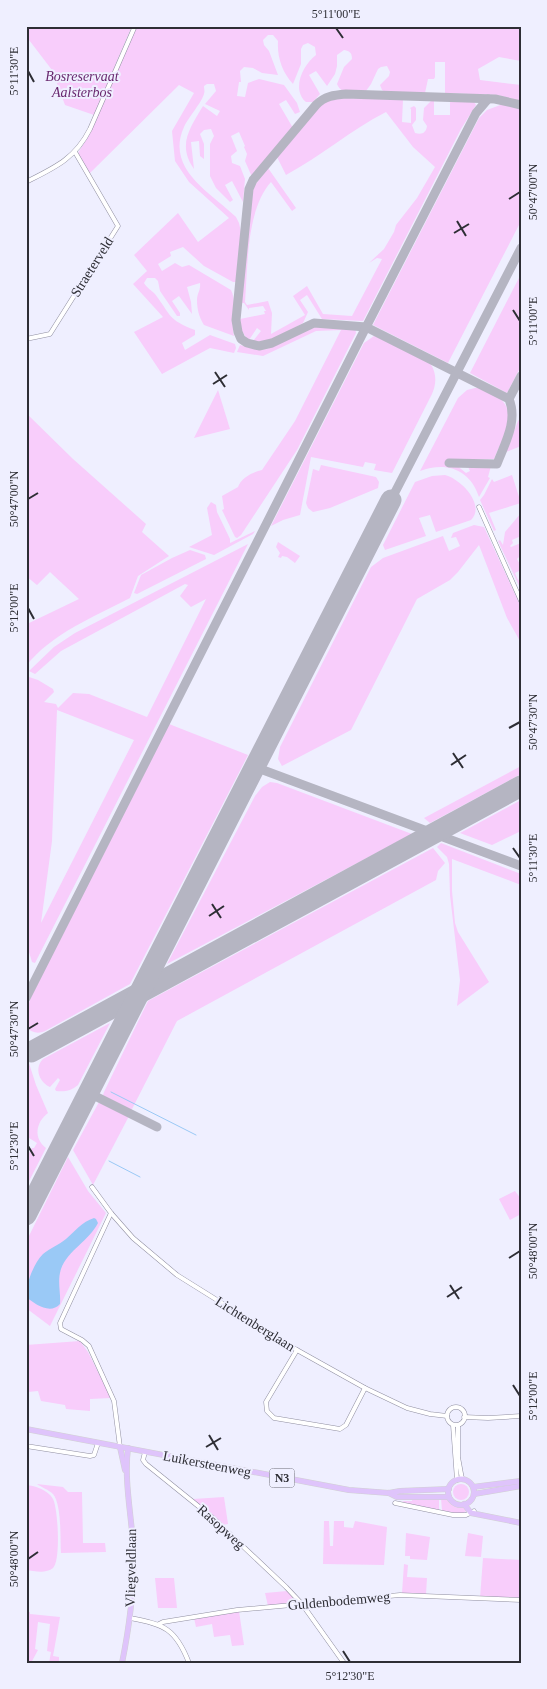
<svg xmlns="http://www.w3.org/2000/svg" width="547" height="1689" font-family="Georgia,serif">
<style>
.green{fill:#f8cdfb;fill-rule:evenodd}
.water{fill:#9ac9f6}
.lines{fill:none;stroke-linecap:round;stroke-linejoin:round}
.stream{stroke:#9ac9f6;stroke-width:1}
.taxiway{stroke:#b5b5c2;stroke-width:9}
.runway{stroke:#b5b5c2;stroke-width:21}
.minor-casing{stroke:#908fa1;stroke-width:5}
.major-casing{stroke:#d1d1d3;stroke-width:6}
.minor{stroke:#fff;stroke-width:4}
.major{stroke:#dfc4fb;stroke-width:5}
.ticks{fill:none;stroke:#2e2e35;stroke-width:2}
.labels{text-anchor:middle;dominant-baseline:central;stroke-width:4;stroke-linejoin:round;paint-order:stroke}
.shield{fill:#efefff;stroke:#686872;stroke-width:1}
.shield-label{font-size:12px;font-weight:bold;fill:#2e2e35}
.park-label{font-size:14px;font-style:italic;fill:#69286f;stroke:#efefff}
.street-label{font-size:14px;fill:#2e2e35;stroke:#efefff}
.neatline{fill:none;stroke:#2e2e35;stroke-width:2}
.ticks-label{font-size:12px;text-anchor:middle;fill:#2e2e35}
</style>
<rect width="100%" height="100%" fill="#efefff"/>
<g class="green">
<polygon points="26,26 132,26 94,115 65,105 52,70 26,36"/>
<path d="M137 26H521V61L499 57 478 69 480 80 521 85V101L498 95 445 93V62H435V77L434 79H428L425 93 385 92 382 90 380 85 389 76 390 72 387 66 381 67 378 69 371 84 366 91C356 93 341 95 337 84L344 67 352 59C352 53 350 51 344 50L337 55V66L335 74 327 86 316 71 309 75 320 94 313 102H306C291 89 303 65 316 55L315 47 308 43 303 45 301 49V64L293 84C282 72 277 57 278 41L273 35H268L263 40 264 45 269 51 278 75 262 73 253 68 244 67 240 71 241 82H239L237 96 245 97 248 83 259 79 284 85 297 103 300 112 295 114 286 100 279 104 293 128 252 177 245 161 247 154 244 147 245 146 239 132 231 136 237 151 231 156 232 163 240 166 245 179 243 202 232 181 225 185 233 200 230 202 216 188 210 176V144L214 136 211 129 204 130 200 134 204 144V159L200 156 199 141 191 142 194 169C177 145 190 128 203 106L217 116 220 111 205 104 216 91 214 84H207L204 86C204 89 205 91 204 94 202 102 188 118 184 127 165 169 211 193 236 217L239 223 241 232 236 282H233L204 266 183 247 170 252 171 256 158 264 162 271 175 263 182 267 189 265 231 290C238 304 230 321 234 336L204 325C199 317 197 309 197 300 197 293 201 290 200 283L187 287 191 302 192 314 179 296 172 301 180 313V316H177L160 291 158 281 155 278H147L144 283C147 288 151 290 155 294 171 315 168 320 195 330V335L182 343 185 350 210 335 235 344 236 348 234 353 210 348 162 374 134 332 163 317 133 284 147 271 134 255 178 213 198 242 229 218 189 182 175 161 172 131 194 93 179 85 89 174 78 153 89 135Z"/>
<path d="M338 98 403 99 402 122 411 123V109L410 108 414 106 416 108V120L412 125 415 133C422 135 426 133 427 126L423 120 424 108 431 101H434V115H450V101L474 102 476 105 461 129 363 321 322 319 307 295 300 300 308 312 303 323C289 331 270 346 253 341L261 331 257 328 249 340 247 339 240 328V319L265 314 264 311H266L263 306 249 308V310L244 303H241L251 193 255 185 268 168 296 208 292 211 271 182C246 210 248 266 245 302L247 305 268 301 272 313 271 334 305 315 293 296 307 286 323 314 352 316 382 259 377 258 369 263 384 249 394 232 396 225 417 198 435 167 413 147 386 112C351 130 321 156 286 175L277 157 318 107 327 100Z"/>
<polygon points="503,104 521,109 521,221 448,363 373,325 479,118 487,110"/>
<polygon points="521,274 521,366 507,393 470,373"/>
<path d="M318 326 355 328 356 333 297 450 241 535 237 538 235 537 222 510 224 509 222 496 238 487C241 478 253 472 262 470L295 421 341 330 316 331 263 356 237 352 240 345 258 350 267 349 311 328Z"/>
<path d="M374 336 383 337 425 358C436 367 438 381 432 394L392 473 374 470 376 464 365 462 363 467 311 457 300 515 283 520 271 526 364 343Z"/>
<path d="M475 388C482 388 487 390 493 394 522 409 503 437 494 459H454L446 461 448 466 455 464 466 473 470 471 468 467 470 465 491 466 488 477 490 478 479 497C470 469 446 461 420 471L458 398 467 390Z"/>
<polygon points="218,390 230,429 194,438"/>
<path d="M26 413 73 459 146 524 142 532 169 556 138 576 130 598C94 617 52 633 26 666L27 624 79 599 50 572 37 585 26 576Z"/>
<polygon points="521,418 521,446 506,452 518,421"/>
<polygon points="321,465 376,477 379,482 378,488 330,508 313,512 308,508 306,503 313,469 319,471"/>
<path d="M445 475C461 479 486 505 471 520L436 532 430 515 419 518 426 536 385 550 383 545 415 482 432 476Z"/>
<polygon points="512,475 521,503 489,513 496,530 494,531 480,500 484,495 492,479 494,482"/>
<polygon points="211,502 216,505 217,512 230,539 230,543 255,531 253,534 214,555 189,547 212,535 207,508"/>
<polygon points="521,513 521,536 512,540 513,543 510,546 511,547 521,543 521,555 517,559 521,566 521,570 515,573 518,580 521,579 521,590 498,541 500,540 503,545 505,532"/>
<polygon points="474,525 484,527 521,607 521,643 507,618 479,545 458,572 450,580 417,599 351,730 282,766 278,759 280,747 371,567 383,558 443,536 449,551 460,546 456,537 451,538 453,533"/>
<polygon points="278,542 300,556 295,563 287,557 282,556 281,558 278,557 280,553 276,547"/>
<path d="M248 544 35 963 32 962 26 942V676L38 680 53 689 54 692 44 702 56 704 58 708 73 693 89 694 147 717 206 599 191 607 180 596 188 585 185 584 61 651 35 674 29 671 54 647 75 633ZM57 710 134 740 41 923 52 841Z"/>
<polygon points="190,550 205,555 206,559 137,594 134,593 141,575 172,558"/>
<path d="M169 724 248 755 130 984 45 1031C38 1034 32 1033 26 1027V1012L31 997Z"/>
<polygon points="521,766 521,774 430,823 424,818"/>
<polygon points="270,782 277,783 412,834 167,964 255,796 262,787"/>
<polygon points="521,800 521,831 492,845 460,833"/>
<polygon points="441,843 521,874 521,885 452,859 452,891 455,923 458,932 489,982 457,1006 460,980 450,895 449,864 447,857 437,847"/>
<polygon points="433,848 445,863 438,871 436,880 177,1021 131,1111 104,1097 103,1095 104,1092 148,1001"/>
<path d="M110 1023 78 1085C71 1091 65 1092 56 1091L55 1089 60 1080 58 1078 50 1087C39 1082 34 1068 43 1059Z"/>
<path d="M26 1054 36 1085 48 1113C36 1122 33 1138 46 1148L26 1187V1158L32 1148H34L37 1143 26 1136Z"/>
<polygon points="99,1102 129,1116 93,1185 73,1150"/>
<polygon points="68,1157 88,1191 106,1213 50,1326 26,1308 26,1242"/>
<polygon points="515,1191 521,1199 521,1214 510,1220 499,1199"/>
<polygon points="80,1341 88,1352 111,1398 90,1399 90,1411 66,1409 65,1405 41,1401 38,1391 28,1392 29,1404 26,1404 26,1345"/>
<path d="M37 1484 63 1487 68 1492H82L83 1543H105L106 1552 61 1553C60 1539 62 1505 53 1494 49 1490 41 1487 37 1484Z"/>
<circle cx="461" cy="1492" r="8"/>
<path d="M26 1485C36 1486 48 1490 53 1499 58 1508 61 1561 53 1568 46 1574 34 1571 26 1570Z"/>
<polygon points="224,1497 228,1524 222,1525 193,1499"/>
<polygon points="439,1498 439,1510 407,1504 402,1501 412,1501 412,1499"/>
<path d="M441 1498H448C454 1505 462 1505 468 1510L462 1514 442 1511Z"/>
<polygon points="324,1521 329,1521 330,1546 333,1546 334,1521 344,1521 344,1527 353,1528 355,1521 387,1527 384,1565 323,1564"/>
<polygon points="406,1533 430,1537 427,1560 410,1559 410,1556 405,1556"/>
<polygon points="468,1533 483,1536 481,1557 465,1556"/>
<polygon points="483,1558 521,1560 521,1599 480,1598"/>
<polygon points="404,1564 408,1565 407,1577 427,1578 426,1594 402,1593"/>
<polygon points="155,1578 174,1578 177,1608 158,1608"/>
<polygon points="287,1591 300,1603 268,1606 265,1593"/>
<polygon points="239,1611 244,1645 232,1646 230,1635 214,1637 212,1624 196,1627 194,1618"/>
<polygon points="26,1612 30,1612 30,1614 60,1617 53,1656 59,1657 59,1663 49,1663 51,1652 47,1651 50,1624 38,1622 35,1649 38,1650 31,1663 26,1663"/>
</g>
<path class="water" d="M94 1218 96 1219 98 1223C89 1241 68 1250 61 1269 57 1281 61 1293 60 1304 50 1315 35 1304 26 1297 26 1283 34 1263 43 1254 50 1248 59 1245 66 1239 75 1231 82 1222 94 1218Z"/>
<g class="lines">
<g class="stream">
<polyline points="111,1092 196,1135"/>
<polyline points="109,1161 140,1177"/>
</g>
<g class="taxiway">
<polyline points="509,399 521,376"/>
<path d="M449 463 497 464C505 443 518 421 509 399L366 327 314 323 272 343 259 346 247 343 241 339 238 332 236 320 249 189 253 180 316 105C325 96 334 95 346 94L495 99 521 105"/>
<polyline points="391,500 521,248"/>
<polyline points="255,767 521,866"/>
<polyline points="26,998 363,333 476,113 488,99"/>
<polyline points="89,1093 157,1127"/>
</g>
<g class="runway">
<polyline points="31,1052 521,786"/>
<polyline points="26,1215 391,500"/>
</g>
<defs>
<g id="minor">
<path d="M26 182C54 168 75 159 90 129L135 26"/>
<polyline points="26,339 50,334 118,226 75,152"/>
<polyline points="479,507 521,601"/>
<polyline points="92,1187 111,1213 133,1238 177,1275 297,1350 365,1388 407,1408 430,1414 447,1416"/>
<polyline points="111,1213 60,1323 61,1329 82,1340 89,1346 114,1401 120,1447"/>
<polyline points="297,1350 266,1402 267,1411 274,1418 340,1429 346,1425 365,1388"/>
<circle cx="456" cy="1416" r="9"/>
<polyline points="464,1417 488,1418 521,1416"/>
<polyline points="453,1425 457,1480"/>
<polyline points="458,1425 458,1457 462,1479"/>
<polyline points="26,1446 90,1456 94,1455 98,1443"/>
<polyline points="145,1452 143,1460 146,1464 213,1518 286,1587 302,1604 344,1663"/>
<polyline points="395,1503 453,1515 466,1515 474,1511"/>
<path d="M130 1618C164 1624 176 1629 189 1663"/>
<polyline points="159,1624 163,1622 237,1610 400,1595 521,1600"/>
</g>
<g id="major">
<polyline points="26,1429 349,1490 389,1493 400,1491 449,1489"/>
<polyline points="120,1447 125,1470"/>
<circle cx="461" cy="1492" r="13"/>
<polyline points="473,1487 521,1481"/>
<polyline points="389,1493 397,1497 449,1497"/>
<polyline points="474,1494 521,1486"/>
<polyline points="464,1504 471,1513 521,1523"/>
<path d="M122 1663C130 1624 135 1584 133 1544 131 1512 124 1480 128 1448"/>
</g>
</defs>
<use href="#minor" class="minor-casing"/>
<use href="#major" class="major-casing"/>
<use href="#minor" class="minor"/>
<use href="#major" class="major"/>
</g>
<path class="ticks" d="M336 28 343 38M28 71 34 82M509 199 520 192M457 221 466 236M454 233 469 224M513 310 520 321M215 372 225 387M213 384 227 375M28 499 38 493M28 608 34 619M509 728 520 722M453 753 463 768M451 765 466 755M513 848 520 858M212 904 221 918M209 916 224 906M28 1029 38 1023M28 1146 34 1156M509 1258 520 1251M450 1285 459 1299M447 1297 462 1287M513 1385 520 1396M209 1435 218 1450M206 1447 221 1438M28 1559 38 1552M343 1651 350 1662"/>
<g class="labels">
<rect class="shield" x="269.5" y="1468.5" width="25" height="19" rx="4"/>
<g class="shield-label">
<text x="282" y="1478">N3</text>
</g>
<g class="park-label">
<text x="82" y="76">Bosreservaat<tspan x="82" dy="16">Aalsterbos</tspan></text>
</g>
<g class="street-label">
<text transform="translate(92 267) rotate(-58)">Straeterveld</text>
<text transform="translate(255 1324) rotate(32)">Lichtenberglaan</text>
<text transform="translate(207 1464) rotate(11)">Luikersteenweg</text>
<text transform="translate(221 1527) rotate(42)">Rasopweg</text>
<text transform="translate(131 1568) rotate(-89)">Vliegveldlaan</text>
<text transform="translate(339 1601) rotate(-5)">Guldenbodemweg</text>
</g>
</g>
<rect width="547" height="1689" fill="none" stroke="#efefff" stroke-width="55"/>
<rect x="28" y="28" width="492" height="1634" class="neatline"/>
<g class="ticks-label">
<text x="336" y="18">5°11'00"E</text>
<text transform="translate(14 71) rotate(-90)" y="4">5°11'30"E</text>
<text transform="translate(533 192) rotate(-90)" y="4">50°47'00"N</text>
<text transform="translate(533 321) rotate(-90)" y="4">5°11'00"E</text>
<text transform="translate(14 499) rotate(-90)" y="4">50°47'00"N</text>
<text transform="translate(14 608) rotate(-90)" y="4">5°12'00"E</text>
<text transform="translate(533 722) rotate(-90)" y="4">50°47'30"N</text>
<text transform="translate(533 858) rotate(-90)" y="4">5°11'30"E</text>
<text transform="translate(14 1029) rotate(-90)" y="4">50°47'30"N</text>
<text transform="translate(14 1146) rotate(-90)" y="4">5°12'30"E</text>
<text transform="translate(533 1251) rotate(-90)" y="4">50°48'00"N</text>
<text transform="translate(533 1396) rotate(-90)" y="4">5°12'00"E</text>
<text transform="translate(14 1559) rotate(-90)" y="4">50°48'00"N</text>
<text x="350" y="1680">5°12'30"E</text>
</g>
</svg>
